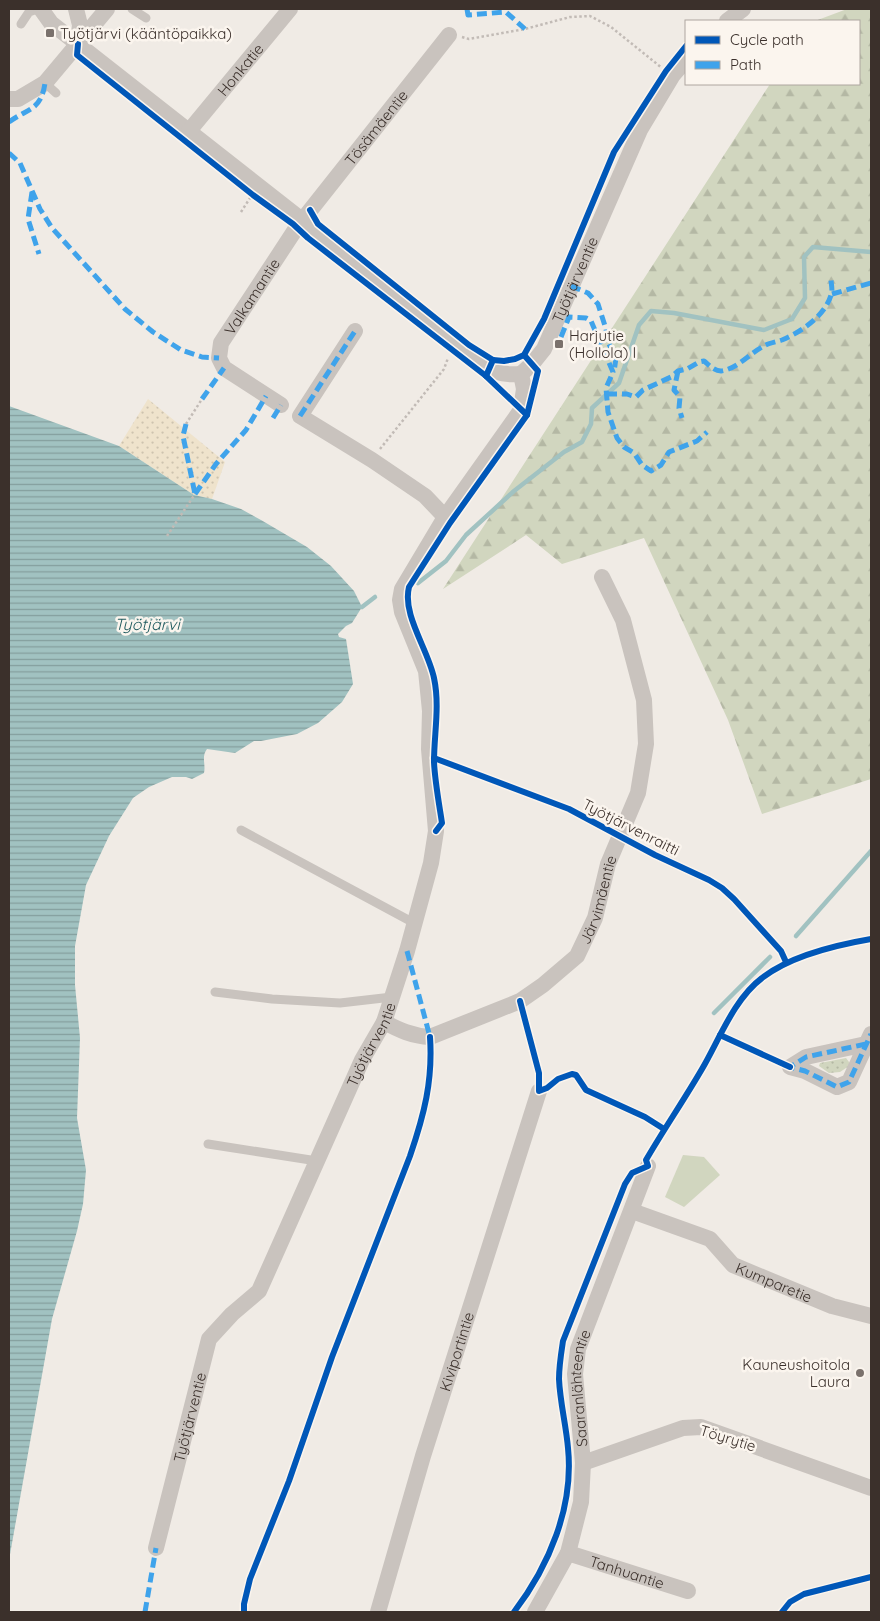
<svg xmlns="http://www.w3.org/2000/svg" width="880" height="1621" font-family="Quicksand,sans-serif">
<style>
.grass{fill:url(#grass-dots)}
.forest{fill:url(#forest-firs)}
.sand{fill:url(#sand-dots)}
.green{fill:#d1d6bf}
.water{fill:url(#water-rules)}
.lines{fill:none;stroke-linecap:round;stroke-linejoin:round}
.stream{stroke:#a1c2c1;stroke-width:4.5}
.path{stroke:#c2bbb6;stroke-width:2.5;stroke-dasharray:2.5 2.5;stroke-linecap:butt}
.lane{stroke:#c9c3be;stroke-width:9}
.street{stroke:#c9c3be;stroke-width:16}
.quiet{stroke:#3fa3eb;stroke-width:5;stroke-dasharray:10 5;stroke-linecap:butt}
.cycleway-casing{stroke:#fbf5ee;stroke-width:9}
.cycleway{stroke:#0057b8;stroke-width:6}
.poi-dot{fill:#7a716c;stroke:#fbf5ee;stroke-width:2}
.labels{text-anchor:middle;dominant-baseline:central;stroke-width:5;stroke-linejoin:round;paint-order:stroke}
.poi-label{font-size:15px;fill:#3b302b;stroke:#fbf5ee;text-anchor:start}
.street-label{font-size:15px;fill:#3b302b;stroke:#fbf5ee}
.water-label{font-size:16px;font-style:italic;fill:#1f5a5e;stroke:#fbf5ee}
</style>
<defs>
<pattern id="grass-dots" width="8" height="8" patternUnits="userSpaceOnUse" patternTransform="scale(1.25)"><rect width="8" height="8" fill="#d1d6bf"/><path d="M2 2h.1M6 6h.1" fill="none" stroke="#b4b8a4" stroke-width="1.8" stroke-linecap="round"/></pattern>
<pattern id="forest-firs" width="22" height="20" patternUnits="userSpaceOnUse" patternTransform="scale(1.25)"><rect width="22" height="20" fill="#d1d6bf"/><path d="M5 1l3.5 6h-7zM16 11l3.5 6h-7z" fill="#b4b8a4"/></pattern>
<pattern id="sand-dots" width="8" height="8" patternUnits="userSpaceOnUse" patternTransform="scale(1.25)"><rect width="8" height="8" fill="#efe3cc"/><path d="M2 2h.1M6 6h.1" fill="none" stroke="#cec3af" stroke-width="1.8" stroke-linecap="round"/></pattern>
<pattern id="water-rules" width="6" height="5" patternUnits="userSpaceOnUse" patternTransform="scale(1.25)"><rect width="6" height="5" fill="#a1c2c1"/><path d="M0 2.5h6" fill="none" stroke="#849e9d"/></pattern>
</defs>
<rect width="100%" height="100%" fill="#f0ebe5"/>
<polygon class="grass" points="846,1058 849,1062 849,1066 840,1072 829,1073 819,1066 820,1063"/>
<polygon class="forest" points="847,9 871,9 871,779 762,814 728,720 644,538 562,564 526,535 443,589 770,84 859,84 859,21 815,21"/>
<polygon class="sand" points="148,399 225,462 212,499 194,495 119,446"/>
<polygon class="green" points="683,1155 704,1157 720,1175 684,1207 665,1197"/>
<path class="water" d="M9 406 119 446 194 495 212 499 241 509 261 520 307 547 331 566 354 591 362 607 352 623 346 626 338 634 339 637 346 639 353 684 342 702 318 723 297 734 261 741H254L235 753 207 749C201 757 206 764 204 773L192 779 186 777H172L149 787 133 798 109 836 86 885 75 946V985L80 1038 77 1118 86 1170 83 1204 77 1231 52 1319 9 1560Z"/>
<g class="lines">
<g class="stream">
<polyline points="418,583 446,561 466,535 514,491 564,452 582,442 591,424 592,408 619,383 639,325 651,311 674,313 764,330 792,319 805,298 804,257 813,247 871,252"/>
<polyline points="362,607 375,597"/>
<polyline points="796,936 871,851"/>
<polyline points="714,1013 770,957"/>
</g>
<g class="path">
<polyline points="462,37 469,39 525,29 570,17 590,16 611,27 662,68"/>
<polyline points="241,212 250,198"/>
<polyline points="186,424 202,399"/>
<polyline points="380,449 444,369 448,358"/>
<polyline points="167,536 195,494"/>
</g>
<g class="lane">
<polyline points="132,9 146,18"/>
<polyline points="21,24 29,12 37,9"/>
<polyline points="45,83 56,93"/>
<polyline points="241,830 414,923"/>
<polyline points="215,992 272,999 340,1003 392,997"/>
<polyline points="208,1144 317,1161"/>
</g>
<g class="street">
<path d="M41 9 51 23 302 220 313 231 471 359C490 370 498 376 521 374"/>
<polyline points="76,9 80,25 78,44"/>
<polyline points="727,21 743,9"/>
<polyline points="9,99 18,99 45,83 107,9"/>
<path id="s1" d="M189 131 290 9"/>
<polyline points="355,331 300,416 372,460 425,496 445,517"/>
<path id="s2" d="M521 374 532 364 544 349 640 130 673 75 686 60"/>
<path id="s3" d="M281 405 224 368 219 358 221 343 297 227 449 35"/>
<path id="s4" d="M384 1022C399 1030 412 1036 430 1037L520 1001 543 985 577 956 595 918 608 864 638 793 646 744 644 700 623 620 602 577"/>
<polyline points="866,1044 806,1057 790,1067 805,1071 837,1087 849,1082 871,1034"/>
<path id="s5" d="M632 1211 710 1239 733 1265 832 1306 871 1316"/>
<polyline points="583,1463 683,1428 701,1427 871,1488"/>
<path id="s6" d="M156 1548 209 1339 232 1314 259 1291 362 1060 384 1022 407 951 431 863 436 831 429 749 430 711 426 671 402 612 400 600 402 589 445 517 521 410 524 389 521 374"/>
<path id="s7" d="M568 1553 688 1591"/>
<path id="s8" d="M378 1612 423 1456 539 1091"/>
<path id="s9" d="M535 1612 568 1553 581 1502 583 1463 575 1374 578 1349 648 1166"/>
</g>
<g class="quiet">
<polyline points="467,9 468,15 506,12 525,29"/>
<path d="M9 122C28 108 41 111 45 83"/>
<polyline points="9,153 20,163 40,209 52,228 125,309 153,332 181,350 202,357 219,358"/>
<polyline points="32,192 28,219 39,254"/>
<polyline points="571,286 588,293 598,304 606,329 608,342 616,358 614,372"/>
<polyline points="832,294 871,283"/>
<polyline points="561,337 569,317 586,318 591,321 613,372 606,388 608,412 617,438 624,447 634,453 642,465 651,471 661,465 669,452 697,441 707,432"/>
<polyline points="678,371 674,390 680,397 679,408 682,418"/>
<path d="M607 394H627L636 397 643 390 671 377 678 371 687 369 699 362 704 361C709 365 714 371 721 371 737 369 750 353 764 346 769 343 776 342 782 340 801 332 825 316 831 295 833 290 831 284 831 279"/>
<polyline points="202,399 224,368"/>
<polyline points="300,416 355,331"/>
<polyline points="273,418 281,405"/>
<polyline points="186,424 183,436 195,494"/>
<polyline points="195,494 216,464 246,430 266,396"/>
<polyline points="407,951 430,1037"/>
<polyline points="866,1044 806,1057 790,1067 805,1071 837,1087 849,1082 871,1034"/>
<polyline points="145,1612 156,1548"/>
</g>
<defs>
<g id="cycleway">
<polyline points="78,44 77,55 253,195 293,224 308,238 486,376 527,415"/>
<polyline points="310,210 318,224 469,345 493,360"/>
<polyline points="486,376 493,360 504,361 515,359 524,355 544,319 614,152 666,71 686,46"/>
<polyline points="434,758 569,809 655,855 709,880 722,888 734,899 781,951 786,962"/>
<path d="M436 831 442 823C439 803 435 782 434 762 434 734 440 706 434 678 428 649 402 615 409 587L450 523 527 415 538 371 524 355"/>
<polyline points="520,1001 539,1073 539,1091 547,1088 558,1079 572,1074 576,1075 586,1090 645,1117 664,1129"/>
<polyline points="720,1035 790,1067"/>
<path d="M244 1612V1604L250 1579 289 1481 332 1357 410 1156C424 1115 433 1081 430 1037"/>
<path d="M514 1612C549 1566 574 1507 568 1448 566 1425 560 1402 559 1379 559 1366 561 1354 563 1341L625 1184 632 1173 648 1166 646 1160C664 1129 684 1100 702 1069 719 1040 734 999 762 978 790 956 836 945 871 939"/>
<polyline points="782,1612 790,1602 804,1594 871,1577"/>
</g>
</defs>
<use href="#cycleway" class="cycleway-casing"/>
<use href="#cycleway" class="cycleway"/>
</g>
<g class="poi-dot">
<rect x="45" y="28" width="10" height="10" rx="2.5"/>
<rect x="554" y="339" width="10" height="10" rx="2.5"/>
<circle cx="860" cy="1373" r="5"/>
</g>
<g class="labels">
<g class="poi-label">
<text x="60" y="33">Työtjärvi (kääntöpaikka)</text>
<text x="569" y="335">Harjutie<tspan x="569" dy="17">(Hollola) I</tspan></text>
<text x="850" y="1364" text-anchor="end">Kauneushoitola<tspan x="850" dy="17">Laura</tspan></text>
</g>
<g class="street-label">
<text stroke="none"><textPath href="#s1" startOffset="80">Honkatie</textPath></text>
<text stroke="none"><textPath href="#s3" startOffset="360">Tösämäentie</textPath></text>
<text stroke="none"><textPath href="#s2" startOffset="110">Työtjärventie</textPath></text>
<text stroke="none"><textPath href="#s3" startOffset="150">Valkamantie</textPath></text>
<text transform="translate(631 827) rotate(27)">Työtjärvenraitti</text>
<text stroke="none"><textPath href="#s4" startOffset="279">Järvimäentie</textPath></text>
<text stroke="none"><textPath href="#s6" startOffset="556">Työtjärventie</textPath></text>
<text stroke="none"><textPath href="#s5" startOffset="162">Kumparetie</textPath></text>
<text stroke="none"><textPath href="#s8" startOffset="272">Kiviportintie</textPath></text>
<text stroke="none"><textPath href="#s9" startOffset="235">Saaranlähteentie</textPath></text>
<text stroke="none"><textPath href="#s6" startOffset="135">Työtjärventie</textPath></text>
<text transform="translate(728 1438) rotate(17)">Töyrytie</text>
<text stroke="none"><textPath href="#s7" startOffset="62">Tanhuantie</textPath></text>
</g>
<g class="water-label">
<text x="147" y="624">Työtjärvi</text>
</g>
</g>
<rect width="880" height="1621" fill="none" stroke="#3b302b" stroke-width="20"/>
<rect x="685" y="20" width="175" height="65" fill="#fbf5ee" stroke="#aea6a0"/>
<rect x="695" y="36" width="25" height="8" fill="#0057b8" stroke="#aea6a0"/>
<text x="730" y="45" font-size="15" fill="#3b302b">Cycle path</text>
<rect x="695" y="61" width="25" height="8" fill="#3fa3eb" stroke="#aea6a0"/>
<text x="730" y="70" font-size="15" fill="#3b302b">Path</text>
</svg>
